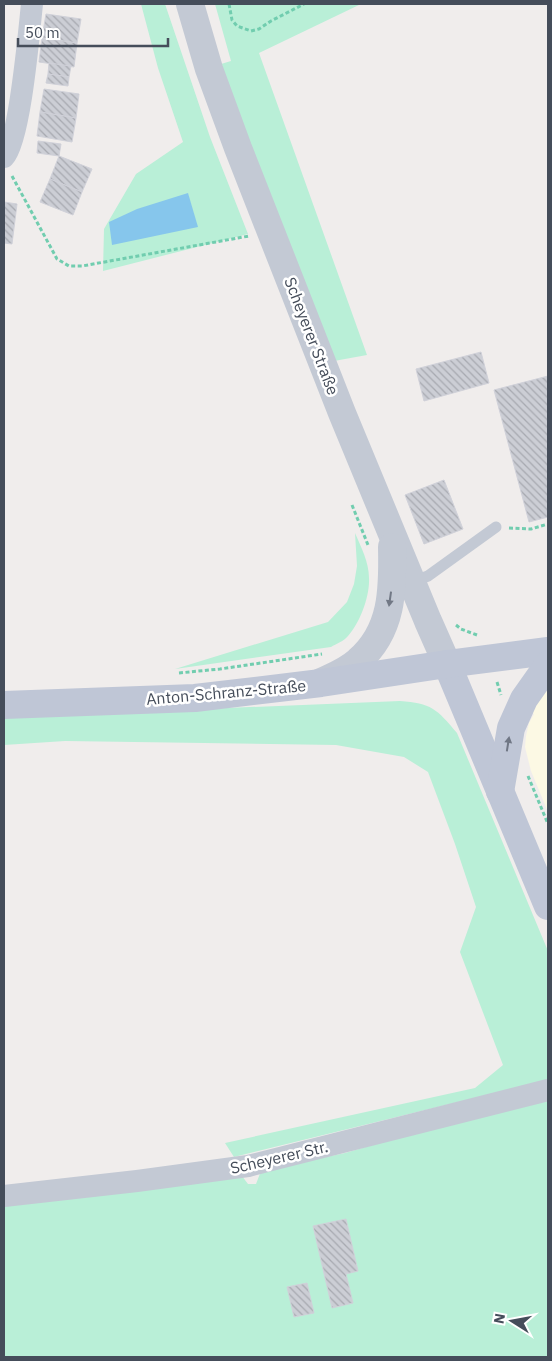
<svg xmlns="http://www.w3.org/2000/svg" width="552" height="1361" font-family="'IBM Plex Sans',sans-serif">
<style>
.commercial{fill:#fcf9e4}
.green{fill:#b9efd7}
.water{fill:#86c6ec}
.building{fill:url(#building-back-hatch);stroke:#d0d1d9}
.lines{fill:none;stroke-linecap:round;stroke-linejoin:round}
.path{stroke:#71cdaf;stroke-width:3;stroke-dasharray:4 2.5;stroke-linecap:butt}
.service{stroke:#c3c9d4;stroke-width:11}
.minor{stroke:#c3c9d4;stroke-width:22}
.tertiary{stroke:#c3c9d4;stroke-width:28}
.secondary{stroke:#bfc6d6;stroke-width:28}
.oneway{fill:#717885}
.oneway2{fill:#707785}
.labels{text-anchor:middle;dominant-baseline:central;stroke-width:5;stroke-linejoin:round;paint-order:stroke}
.street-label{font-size:16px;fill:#454d5a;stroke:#fff}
</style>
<defs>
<pattern id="building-back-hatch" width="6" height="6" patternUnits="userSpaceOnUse" patternTransform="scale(1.25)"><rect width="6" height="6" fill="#ccced5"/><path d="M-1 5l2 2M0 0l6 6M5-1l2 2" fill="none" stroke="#a7a9b0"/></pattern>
</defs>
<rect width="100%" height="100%" fill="#f0edec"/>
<polygon class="commercial" points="548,683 548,812 531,771 525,747 526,736 529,723 534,714 527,709"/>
<g class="green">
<polygon points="141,4 165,4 210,137 248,234 103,271 104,229 136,174 183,142 158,68"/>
<polygon points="215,4 361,4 259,53 367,355 334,361 271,212 221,64 231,61"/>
<path d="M355 533C361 547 369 562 369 578 370 596 360 623 348 636 344 641 336 644 331 647L175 669 328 622 347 602 354 584 357 566Z"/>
<path d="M400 701C431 703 437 709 457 733L548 951V1080L234 1157 225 1143 475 1088 503 1065 460 952 476 907 455 844 428 772 404 757 336 745 65 741 4 745V717Z"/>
<polygon points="548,1094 548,1357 4,1357 4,1202 239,1172 248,1184 256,1184 261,1171 345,1153"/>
</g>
<polygon class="water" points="188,193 198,227 112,245 109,222 137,209"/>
<g class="building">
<polygon points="46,14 81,19 77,43 42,38"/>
<polygon points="42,38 77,43 74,67 39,62"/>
<polygon points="49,63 71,66 69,77 48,74"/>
<polygon points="48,74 69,77 68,86 46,83"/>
<polygon points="44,89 79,94 76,118 40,112"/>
<polygon points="40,112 76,118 72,142 37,136"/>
<polygon points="38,141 61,144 59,156 37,153"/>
<polygon points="59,156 92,169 82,192 50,179"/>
<polygon points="50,179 82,192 73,215 40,202"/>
<polygon points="4,202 17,204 12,244 4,243"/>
<polygon points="481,352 489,383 424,401 416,369"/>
<polygon points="548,376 548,517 529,522 494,390"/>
<polygon points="444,480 463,529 424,544 405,495"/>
<polygon points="346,1219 358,1271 346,1274 353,1303 332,1308 313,1226"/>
<polygon points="307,1283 314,1313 294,1317 287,1287"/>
</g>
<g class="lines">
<g class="path">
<polyline points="229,4 232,20 237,26 251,31 259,29 271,21 304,4"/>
<polyline points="12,176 57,259 69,266 82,266 249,236"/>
<polyline points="352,505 368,545"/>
<polyline points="509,528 531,529 548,524"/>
<polyline points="456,625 461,629 477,635"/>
<polyline points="179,673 220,669 322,654"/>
<polyline points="497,682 501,695"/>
<polyline points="528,776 548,824"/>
</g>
<polyline class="service" points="412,582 428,576 496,527"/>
<g class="minor">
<path d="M4 157C20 141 29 31 32 4"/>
<polyline points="4,1196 137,1181 248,1166 548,1090"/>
</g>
<g class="tertiary">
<polyline points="190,4 209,69 238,148 342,413 428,621 447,664"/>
<path d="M321 682C334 676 347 671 358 661 393 631 393 589 392 547"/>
</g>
<g class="secondary">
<polyline points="447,664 548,906"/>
<polyline points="4,705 195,698 321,683 447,664 548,651"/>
<polyline points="500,792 511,728 524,699 548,665"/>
</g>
</g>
<defs><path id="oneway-solid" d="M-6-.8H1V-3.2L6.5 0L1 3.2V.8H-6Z" transform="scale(1.25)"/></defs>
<use class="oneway" href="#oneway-solid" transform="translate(390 599) rotate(98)"/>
<use class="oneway2" href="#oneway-solid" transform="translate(508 744) rotate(-81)"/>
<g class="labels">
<g class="street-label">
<text transform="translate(312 336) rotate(69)">Scheyerer Straße</text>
<text transform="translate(226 692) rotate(-5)">Anton-Schranz-Straße</text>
<text transform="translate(279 1157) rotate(-13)">Scheyerer Str.</text>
</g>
</g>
<rect width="552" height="1361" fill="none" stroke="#454d5a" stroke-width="10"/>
<g transform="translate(512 1321) rotate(281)" stroke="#ffffff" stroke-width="4" paint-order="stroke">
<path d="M0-4L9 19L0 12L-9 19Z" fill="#454d5a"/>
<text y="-8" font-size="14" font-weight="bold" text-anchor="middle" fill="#454d5a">N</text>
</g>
<path d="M18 38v8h150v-8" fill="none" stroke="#454d5a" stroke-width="2.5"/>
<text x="25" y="38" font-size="15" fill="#454d5a" stroke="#ffffff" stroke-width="4" paint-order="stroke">50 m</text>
</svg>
